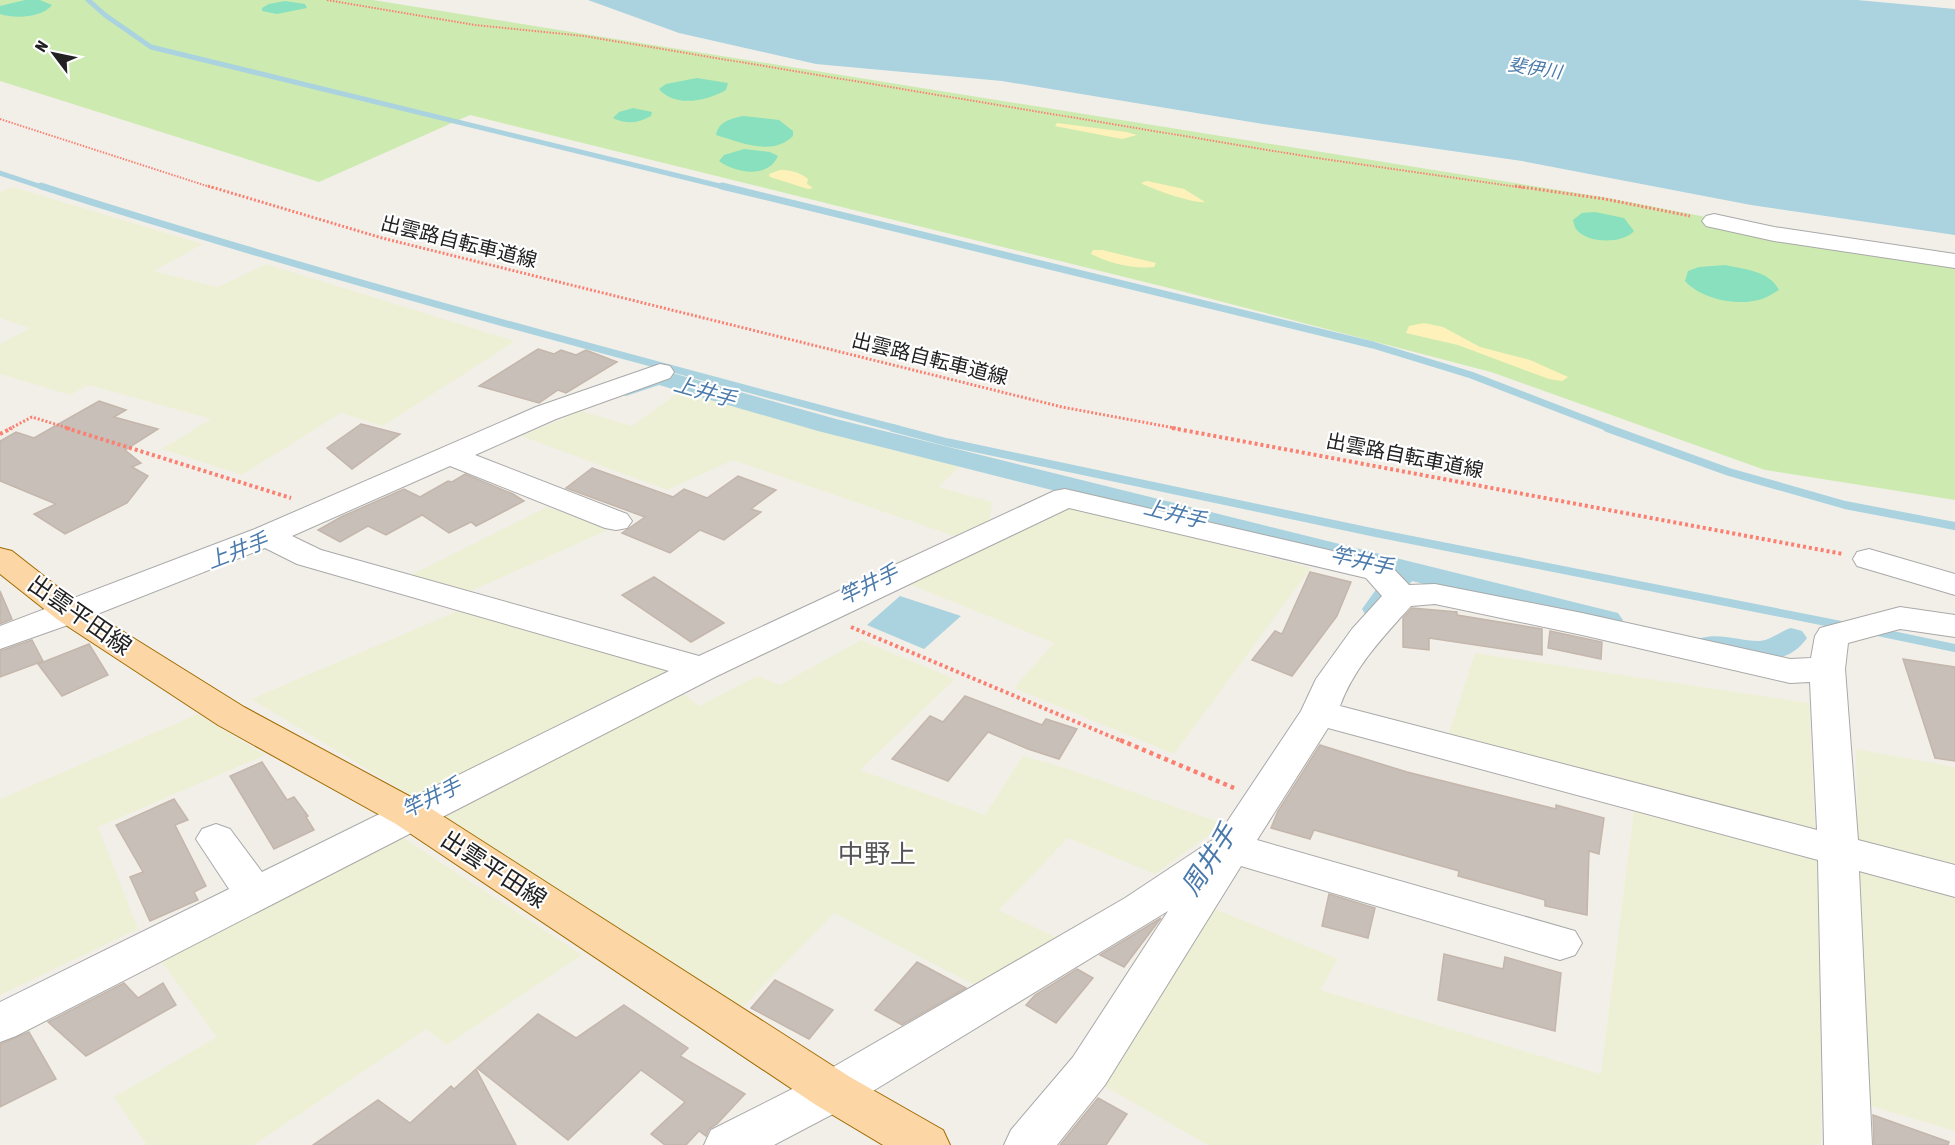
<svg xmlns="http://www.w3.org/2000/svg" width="1955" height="1145" font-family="'Asap Condensed','Noto Sans JP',sans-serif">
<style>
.farmland{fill:#eef0d5}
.grass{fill:#cdebb0}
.sand{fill:#fff1ba}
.pitch{fill:#88e0be}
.water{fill:#aad3df}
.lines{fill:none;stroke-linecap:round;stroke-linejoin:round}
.stream-far2{stroke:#aad3df;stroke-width:5}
.stream-far1{stroke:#aad3df;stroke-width:7}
.stream{stroke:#aad3df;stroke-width:8}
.canal{fill:#aad3df;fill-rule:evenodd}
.building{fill:#c7bfb8;stroke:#c4b6ab;stroke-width:1.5}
.minor-casing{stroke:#a9a9a9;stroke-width:2}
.major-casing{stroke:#a06b00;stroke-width:2}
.path-far3{stroke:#fa8072;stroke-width:2;stroke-dasharray:1.5 1.5;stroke-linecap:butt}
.path-far2{stroke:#fa8072;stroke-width:3;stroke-dasharray:2 2;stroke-linecap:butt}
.path-far1{stroke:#fa8072;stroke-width:4;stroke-dasharray:3 3;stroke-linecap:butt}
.path{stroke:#fa8072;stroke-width:4.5;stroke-dasharray:4 4;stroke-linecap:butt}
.minor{fill:#fff;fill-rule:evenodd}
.major{fill:#fcd6a4;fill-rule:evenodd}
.labels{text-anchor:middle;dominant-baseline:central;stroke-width:4.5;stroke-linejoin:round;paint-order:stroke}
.far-water-label{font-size:18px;font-style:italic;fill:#4a7aab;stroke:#fff}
.street-label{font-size:20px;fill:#222;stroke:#fff}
.water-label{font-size:21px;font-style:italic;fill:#4a7aab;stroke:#fff}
.near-street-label{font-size:24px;fill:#222;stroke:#fff}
.near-neighbourhood-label{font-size:26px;fill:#555;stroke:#fff}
.near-water-label{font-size:26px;font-style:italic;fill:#4a7aab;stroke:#fff}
</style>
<rect width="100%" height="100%" fill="#f2efe9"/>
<g class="farmland">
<polygon points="13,187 203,244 154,271 218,287 266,264 515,341 383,426 341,413 242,475 162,449 211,419 89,385 70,395 0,374 0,344 30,328 0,318 0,192"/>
<polygon points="686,387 826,427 965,462 938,487 992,502 990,521 957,537 733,460 667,490 521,436 581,411 632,426"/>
<polygon points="1065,504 1311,568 1174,754 1014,688 1054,643 909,584"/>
<polygon points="547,507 612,528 464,594 409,576"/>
<polygon points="458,611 673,669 415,798 251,699"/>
<polygon points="861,640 955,679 860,770 985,815 1023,756 1068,769 1224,824 1155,874 1068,838 999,910 1059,939 975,985 834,913 743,1007 435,811 679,690 699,706 757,676 780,685"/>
<polygon points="1475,653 1809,703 1815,832 1449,733"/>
<polygon points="198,714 265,755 98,827 138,929 0,995 0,799"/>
<polygon points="1856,749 1955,767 1955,868 1858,843"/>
<polygon points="1634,809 1821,855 1821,1145 1208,1145 1099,1083 1210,907 1338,959 1320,990 1601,1074"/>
<polygon points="399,835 582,955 447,1045 426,1029 254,1145 147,1145 114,1097 217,1037 158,957"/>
<polygon points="1852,865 1955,892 1955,1131 1868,1105"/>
</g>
<polygon class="grass" points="0,0 373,0 1608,198 1799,235 1955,255 1955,500 1765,470 1491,372 1173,289 470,115 319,182 0,81"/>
<g class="sand">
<polygon points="1057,123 1126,132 1137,135 1122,139 1055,126"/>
<path d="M780 170C791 170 799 172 808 179L807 184 813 188 808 189 770 177 769 174Z"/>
<path d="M1147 181 1184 189 1205 202C1195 204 1151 189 1141 183Z"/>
<path d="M1093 250H1102L1156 263 1154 267C1133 269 1109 263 1091 254Z"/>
<polygon points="1424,323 1443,327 1480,347 1530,360 1568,377 1562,381 1549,379 1458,345 1406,333 1409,326"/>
</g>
<g class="pitch">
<path d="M25 0H40L52 5C41 18 15 19 0 14V6Z"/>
<polygon points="285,1 305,4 307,8 277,14 262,11 262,8 269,4"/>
<path d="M697 78 728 83 726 90C707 101 675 108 659 89L666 84Z"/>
<path d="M633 108 652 112 651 116C638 123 627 125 613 118L619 112Z"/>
<path d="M743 116 779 120 793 131V136C772 157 740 142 716 135 719 121 730 119 743 116Z"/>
<path d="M744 149 770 152 778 156C768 179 735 173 719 161L724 155Z"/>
<path d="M1595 212 1624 218 1634 231C1623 244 1587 244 1576 229 1574 226 1574 223 1573 220L1582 213Z"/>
<path d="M1725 265C1744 269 1770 271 1779 290 1773 293 1768 297 1762 299 1738 307 1701 299 1685 281L1688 271 1699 267Z"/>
</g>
<g class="water">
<polygon points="588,0 1857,0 1955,9 1955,235 1751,205 1522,161 1263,124 1002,81 816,64 679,33"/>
<polygon points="900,596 961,616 924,649 867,625"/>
</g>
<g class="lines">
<g class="stream-far2">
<polyline points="88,0 105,15 151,47 728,188"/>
<polyline points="0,173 45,188"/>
</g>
<g class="stream-far1">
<path d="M41 186C324 277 611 353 898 429"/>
<polyline points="722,186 1373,345 1471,375 1611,429"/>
</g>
<g class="stream">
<polyline points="893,428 946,442 1376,533 1846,626"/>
<polyline points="1607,428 1729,472 1845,505 1955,526"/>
<polyline points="1873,631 1955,648"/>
</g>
<g class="canal">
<polygon points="658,369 836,419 1618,613 1623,620 1618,627 1607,630 1412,581 1388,616 1377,619 1366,616 1362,609 1385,577 1375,574 1373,571 818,431 659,385 626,396 617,393 613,388 617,383"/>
<path d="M1791 628 1802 631 1807 638C1784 672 1734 661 1701 652L1696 645 1701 638C1721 633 1739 641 1759 641 1769 641 1781 631 1791 628Z"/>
</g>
</g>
<g class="building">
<polygon points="538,349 554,354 561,350 576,355 586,350 617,362 566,393 558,390 539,403 479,386"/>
<polygon points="99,401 126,410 114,417 158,429 125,450 141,463 132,467 148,476 127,503 65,534 34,514 56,504 0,481 0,441 16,432 34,438"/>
<polygon points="361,424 400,434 352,469 327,448"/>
<polygon points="592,468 673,497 684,489 707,498 738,476 776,490 751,509 761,512 724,540 700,530 670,553 622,533 645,517 566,488"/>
<polygon points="465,474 513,494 524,501 476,526 471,522 449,533 422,515 386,535 368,526 340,542 318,530 341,517 404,489 420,497 448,481 452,482"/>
<polygon points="1310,572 1351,582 1337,616 1292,676 1252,660 1275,631 1282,634"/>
<polygon points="654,577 698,606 724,623 691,642 622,595"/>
<polygon points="0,591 12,619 0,624"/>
<polygon points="1412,608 1457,612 1457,615 1542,629 1542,655 1429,638 1429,650 1403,647 1403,618"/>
<polygon points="1550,631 1602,642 1601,659 1548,648"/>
<polygon points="32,640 43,661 0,677 0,651"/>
<polygon points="89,644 108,675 62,696 38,664"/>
<polygon points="1903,659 1955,667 1955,761 1935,758"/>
<polygon points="965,696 1042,725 1046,719 1077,729 1059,759 1028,749 988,732 948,781 892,759 930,716 943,722"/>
<polygon points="1320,745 1407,772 1556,809 1556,805 1604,818 1599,854 1589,851 1587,915 1545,906 1545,900 1458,876 1459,871 1314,830 1310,839 1271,828 1278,811"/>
<polygon points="262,762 287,800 294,797 308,816 306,817 314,830 274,849 230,776"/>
<polygon points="174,799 188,820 175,825 206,886 194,892 198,900 150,921 130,877 143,872 116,825"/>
<polygon points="1329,894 1375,908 1368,938 1322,926"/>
<polygon points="1161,918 1124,967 1100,955"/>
<polygon points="1444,954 1503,969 1505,957 1561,973 1555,1031 1438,1000"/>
<polygon points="917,962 966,988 902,1025 875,1010"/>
<polygon points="1077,969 1093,978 1056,1023 1026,1005 1035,995"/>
<polygon points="775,980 833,1010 809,1039 751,1008"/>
<polygon points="124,983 138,998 163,983 176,1005 86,1056 48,1022"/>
<polygon points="624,1005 688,1048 680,1056 745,1094 717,1124 709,1129 706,1136 699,1131 686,1145 665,1145 651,1134 685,1102 641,1070 568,1140 477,1068 538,1014 576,1038"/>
<polygon points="29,1032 56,1079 0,1107 0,1044"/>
<polygon points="476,1069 516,1145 313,1145 378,1100 410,1123 451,1086 454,1089"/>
<polygon points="1098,1098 1127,1114 1106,1145 1060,1145"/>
<polygon points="1873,1115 1949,1142 1948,1145 1874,1145"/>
</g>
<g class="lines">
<defs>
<g id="minor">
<polygon points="1714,214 1774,227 1955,254 1955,268 1774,241 1706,226 1702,221 1706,216"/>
<path d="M660 364 670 366 674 372 670 378 556 419 475 455 627 514 632 521 627 528 616 530 605 528 450 466 292 536 321 550 699 656 1054 491 1065 489 1389 564 1409 585 1435 584 1582 613 1790 659 1811 658 1815 636 1820 628 1900 607 1955 615V637L1900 629 1848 643 1845 669 1858 840 1955 865V897L1859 871 1872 1145H1824L1818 860 1328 728 1257 840 1575 931 1582 943 1575 955 1560 960 1241 866 1105 1085 1057 1145H1004L1011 1130 1073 1057 1168 911 850 1105 774 1145H704L711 1130 816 1077 1125 898 1217 837 1301 711 1316 679 1352 629 1382 596 1366 578 1069 508 715 677 16 1036 0 1042V1002L229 889 196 839 202 829 216 824 230 829 262 872 669 671 297 564 265 548 82 620 0 649V626L255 529 536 407ZM1435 604 1582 635 1790 683 1810 682 1817 830 1340 706C1354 667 1384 636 1411 606Z"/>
<polygon points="1869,549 1955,574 1955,595 1857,566 1853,559 1857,552"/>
</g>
<polygon id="major" points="0,548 12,551 82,606 244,707 424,804 850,1077 943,1130 950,1145 883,1145 816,1105 396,824 218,725 58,620 0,574"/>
</defs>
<use href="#minor" class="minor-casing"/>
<use href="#major" class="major-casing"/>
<g class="path-far3">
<polyline points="327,0 475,25 584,36 1310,157 1525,188"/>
<polyline points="0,119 213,188"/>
</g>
<g class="path-far2">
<polyline points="208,186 382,238 1062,407 1180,429"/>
<polyline points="1515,186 1605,199 1690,216"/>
<polyline points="9,429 32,417 71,429"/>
</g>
<g class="path-far1">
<polyline points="66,428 291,498"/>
<polyline points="1172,428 1843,554"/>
<polyline points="0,434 12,428"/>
<polyline points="851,627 1124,742"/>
</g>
<polyline class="path" points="1120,740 1234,788"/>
<use href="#minor" class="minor"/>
<use href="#major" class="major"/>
</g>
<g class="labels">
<g class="far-water-label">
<text transform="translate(1535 68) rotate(9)">斐伊川</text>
</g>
<g class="street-label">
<text transform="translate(459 241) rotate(14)">出雲路自転車道線</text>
<text transform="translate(930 358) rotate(14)">出雲路自転車道線</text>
<text transform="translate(1405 455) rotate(11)">出雲路自転車道線</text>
</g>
<g class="water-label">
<text transform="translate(705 391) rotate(16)">上井手</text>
<text transform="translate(1175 513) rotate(14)">上井手</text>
<text transform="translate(237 550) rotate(-21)">上井手</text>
<text transform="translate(1362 560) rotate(13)">竿井手</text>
<text transform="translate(868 584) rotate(-26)">竿井手</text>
<text transform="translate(431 797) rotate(-26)">竿井手</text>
</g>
<g class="near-street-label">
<text transform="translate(80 615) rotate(35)">出雲平田線</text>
<text transform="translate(494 869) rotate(33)">出雲平田線</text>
</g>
<g class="near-neighbourhood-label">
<text x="877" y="854">中野上</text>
</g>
<g class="near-water-label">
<text transform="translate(1209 860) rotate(-57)">周井手</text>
</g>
</g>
<g transform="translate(54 54) rotate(302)" stroke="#ffffff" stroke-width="4.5" paint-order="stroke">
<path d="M0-4.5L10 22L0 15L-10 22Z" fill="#222222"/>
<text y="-9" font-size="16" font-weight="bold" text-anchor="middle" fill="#222222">N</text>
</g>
</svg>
